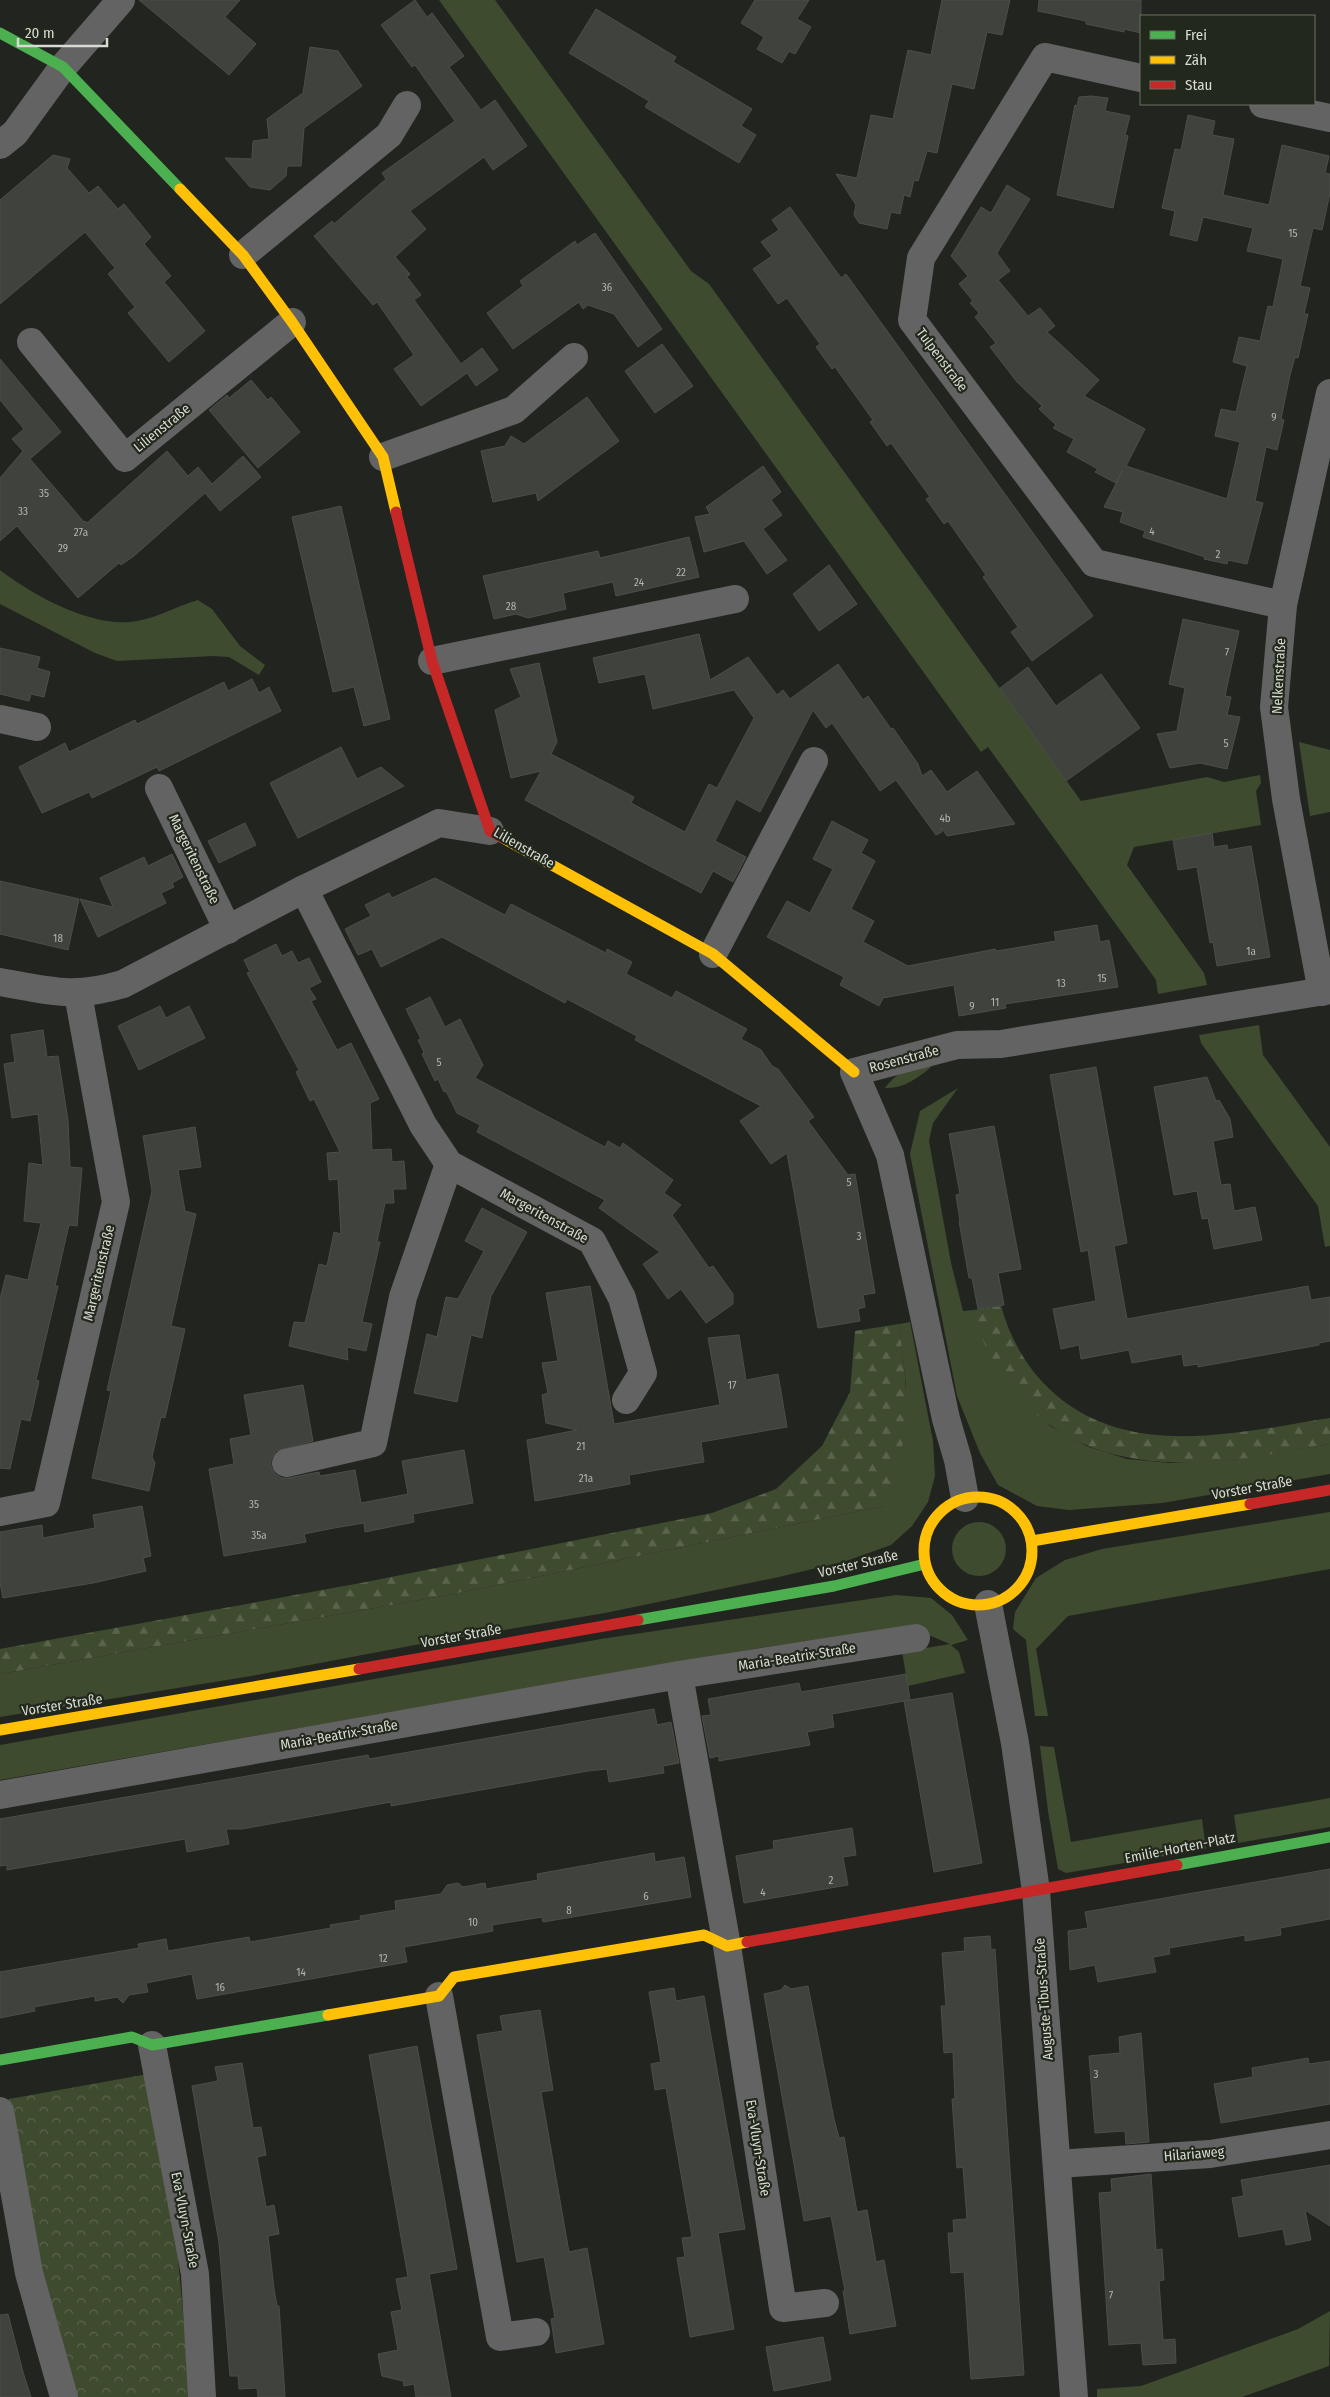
<svg xmlns="http://www.w3.org/2000/svg" width="1330" height="2397" font-family="'Fira Sans Condensed',sans-serif">
<style>
.green{fill:#3f4b2f}
.forest{fill:url(#forest-firs)}
.park{fill:url(#park-crowns)}
.building{fill:#40423d;stroke:#4b4e49}
.lines{fill:none;stroke-linecap:round;stroke-linejoin:round}
.street{stroke:#636364;stroke-width:28}
.fast{stroke:#4caf50;stroke-width:11}
.slow{stroke:#ffc107;stroke-width:11}
.jam{stroke:#c62828;stroke-width:11}
.labels{text-anchor:middle;dominant-baseline:central;stroke-width:4.5;stroke-linejoin:round;paint-order:stroke}
.number-label{font-size:11px;fill:#b1b5ae}
.street-label{font-size:14px;fill:#d7dbd3;stroke:#23281c}
</style>
<defs>
<pattern id="forest-firs" width="22" height="20" patternUnits="userSpaceOnUse" patternTransform="scale(1.25)"><rect width="22" height="20" fill="#3f4b2f"/><path d="M5 1l3.5 6h-7zM16 11l3.5 6h-7z" fill="#5a644c"/></pattern>
<pattern id="park-crowns" width="20" height="18" patternUnits="userSpaceOnUse" patternTransform="scale(1.25)"><rect width="20" height="18" fill="#3f4b2f"/><path d="M2 6a3 3 0 1 1 6 0M12 15a3 3 0 1 1 6 0" fill="none" stroke="#5a644c"/></pattern>
</defs>
<rect width="100%" height="100%" fill="#22251f"/>
<g class="green">
<polygon points="439,0 495,0 691,271 709,284 1081,801 1207,777 1224,782 1260,775 1261,783 1256,791 1261,825 1134,847 1127,865 1204,973 1207,985 1158,994 1156,980 988,747 981,752"/>
<path d="M0 570C34 596 93 629 137 621 159 617 177 606 198 600L212 609 240 646 265 665 259 675 229 657 213 656 117 661 95 653 0 604Z"/>
<polygon points="1299,742 1330,750 1330,812 1310,816"/>
<polygon points="1259,1025 1263,1055 1330,1147 1330,1246 1325,1247 1318,1206 1201,1043 1199,1035"/>
<path d="M931 1063V1067C918 1078 903 1089 885 1088 896 1072 912 1066 931 1063Z"/>
<polygon points="958,1088 933,1123 929,1141 951,1263 963,1311 974,1310 985,1344 1050,1426 1086,1446 1127,1459 1170,1463 1232,1460 1330,1444 1330,1474 1162,1503 1069,1510 1037,1506 998,1485 980,1453 957,1396 910,1154 920,1111"/>
<polygon points="910,1322 933,1441 935,1476 928,1502 912,1526 891,1545 846,1561 779,1577 605,1613 415,1645 251,1676 0,1717 0,1674 448,1595 884,1506 905,1427 906,1384 899,1324"/>
<polygon points="1330,1512 1330,1569 1068,1616 1036,1649 1048,1716 1035,1716 1026,1640 1013,1629 1015,1612 1036,1578 1065,1560 1102,1549"/>
<circle cx="979" cy="1549" r="27"/>
<polygon points="896,1595 931,1598 952,1615 968,1640 951,1645 959,1652 965,1673 908,1686 902,1652 950,1644 926,1634 915,1626 766,1647 0,1780 0,1745 601,1639"/>
<polygon points="1040,1746 1054,1747 1071,1842 1202,1819 1206,1849 1066,1873 1058,1869 1048,1811"/>
<polygon points="1330,1798 1330,1827 1238,1843 1234,1815"/>
<polygon points="1330,2311 1329,2366 1242,2397 1097,2397 1097,2389 1141,2386 1298,2329"/>
</g>
<g class="forest">
<path d="M1001 1306C1011 1341 1028 1371 1056 1395 1132 1460 1240 1432 1330 1418V1444C1298 1449 1265 1456 1232 1460 1141 1469 1054 1456 1002 1373 996 1363 989 1353 984 1343 980 1333 977 1321 974 1310Z"/>
<path d="M899 1324C903 1358 909 1394 905 1428 902 1455 893 1480 884 1506L448 1595 0 1674V1649L366 1582 712 1513 776 1489 822 1446 850 1392 855 1331Z"/>
</g>
<polygon class="park" points="148,2074 177,2249 191,2397 73,2397 61,2360 23,2186 9,2099"/>
<g class="building">
<polygon points="139,0 240,0 225,17 256,44 229,75"/>
<polygon points="415,0 427,17 432,13 464,56 449,67 481,110 495,100 527,146 493,170 484,157 410,211 426,229 395,257 410,274 407,277 421,295 414,300 461,364 482,348 498,370 476,386 467,373 421,406 394,369 414,355 377,302 373,305 314,236 332,221 334,224 386,179 382,173 455,121 415,65 412,67 381,25"/>
<polygon points="755,0 809,0 797,19 811,27 795,54 789,51 782,63 757,49 764,37 741,23"/>
<polygon points="942,0 1010,0 1002,35 987,32 974,89 952,84 937,153 927,151 918,181 914,180 910,197 904,195 900,214 891,212 887,229 859,223 854,215 856,205 836,174 857,178 871,115 893,119 908,50 931,55"/>
<polygon points="1039,0 1141,0 1141,33 1124,29 1124,32 1086,24 1086,21 1038,11"/>
<polygon points="596,9 676,57 673,62 752,109 741,126 756,135 739,163 645,107 649,101 569,53"/>
<polygon points="310,47 338,51 362,86 304,128 301,166 287,166 286,176 270,190 250,187 225,158 252,159 253,141 269,139 267,119 303,93"/>
<polygon points="1091,96 1108,98 1105,111 1130,116 1125,135 1128,136 1113,208 1057,195 1075,105 1077,106 1079,97"/>
<polygon points="1188,115 1215,121 1212,135 1234,139 1223,195 1269,205 1282,145 1329,156 1325,173 1330,174 1330,193 1322,230 1313,228 1300,286 1310,288 1304,314 1308,314 1298,358 1295,357 1290,375 1281,419 1284,420 1277,450 1266,447 1255,501 1263,503 1247,564 1228,560 1227,564 1204,559 1205,557 1143,537 1145,531 1120,522 1123,512 1104,507 1123,470 1116,483 1095,472 1098,469 1067,452 1074,439 1053,428 1056,425 1039,409 1042,406 1017,382 990,347 996,343 975,317 979,313 970,303 973,301 959,284 968,276 951,256 981,207 991,213 1007,185 1030,199 997,253 1010,271 998,280 1028,316 1040,308 1055,326 1047,332 1099,380 1084,396 1145,429 1126,466 1227,499 1240,442 1215,436 1221,409 1236,412 1247,366 1233,362 1239,337 1260,341 1268,306 1273,307 1283,259 1247,251 1253,228 1203,217 1197,241 1170,235 1175,211 1162,208 1175,149 1181,150"/>
<polygon points="53,155 70,159 67,168 89,193 98,186 118,209 124,204 138,221 151,237 144,244 171,276 164,282 205,331 169,362 128,313 135,307 108,274 115,268 85,232 0,304 0,200"/>
<polygon points="790,207 841,278 846,274 1093,616 1032,661 1011,632 1018,627 983,577 986,575 948,521 944,524 926,499 930,497 891,443 887,446 870,422 873,420 835,367 832,369 816,347 820,344 787,298 778,304 753,269 772,256 761,242 779,230 772,220"/>
<polygon points="595,233 662,329 638,347 614,314 588,305 583,309 579,302 513,349 487,313 523,286 520,281 575,241 577,245"/>
<polygon points="662,344 693,386 655,413 625,371"/>
<polygon points="0,359 61,432 30,459 84,522 85,521 87,523 167,451 188,476 198,467 212,484 243,456 261,477 220,511 205,493 134,556 121,565 119,563 78,598 17,526 0,541 0,478 23,451 12,439 24,429 0,400"/>
<polygon points="251,380 268,400 271,397 300,432 258,468 209,410 227,395 229,398"/>
<polygon points="587,397 619,441 538,501 536,493 493,502 481,451 505,446 511,436 524,444"/>
<polygon points="763,466 781,492 771,500 782,515 763,529 787,560 767,574 744,541 704,552 695,517 710,514 706,507"/>
<polygon points="341,506 390,719 364,726 354,687 333,692 292,517"/>
<polygon points="689,537 699,577 616,596 613,582 563,593 566,609 528,618 516,614 494,619 483,576 598,551 600,558"/>
<polygon points="829,565 857,604 819,631 793,594"/>
<polygon points="1183,619 1239,631 1225,696 1231,697 1227,715 1240,717 1227,769 1200,763 1170,768 1157,734 1177,731 1185,688 1169,684"/>
<polygon points="699,634 710,680 748,657 777,695 783,690 790,699 838,664 863,700 868,696 891,729 893,728 918,764 922,776 931,770 947,792 977,771 1015,824 947,836 941,827 942,832 936,835 896,780 880,791 832,723 826,728 813,710 760,812 736,799 715,841 746,857 733,882 713,871 701,893 525,800 541,771 511,778 495,710 521,697 510,669 539,663 557,742 551,754 634,797 631,803 685,832 709,784 717,788 754,718 734,690 653,709 645,674 599,683 593,658"/>
<polygon points="0,648 40,657 37,668 50,672 44,697 31,694 29,701 0,694"/>
<polygon points="1028,667 1056,706 1101,674 1140,728 1066,781 1000,688"/>
<polygon points="252,679 259,693 269,687 281,711 159,771 157,767 92,798 89,792 42,813 19,767 65,743 69,752 135,720 137,724 224,682 228,691"/>
<polygon points="341,747 357,779 381,767 404,786 298,838 270,783"/>
<polygon points="832,821 868,840 861,853 875,861 851,909 874,921 863,942 908,966 995,949 996,951 1009,949 1056,941 1054,932 1097,925 1100,942 1109,940 1118,987 1005,1004 1006,1008 959,1016 954,985 883,998 879,1006 840,985 844,977 767,937 787,901 810,913 833,869 813,859"/>
<polygon points="245,823 256,845 219,863 208,841"/>
<polygon points="1212,833 1214,847 1227,845 1228,850 1251,846 1270,957 1217,966 1213,942 1210,943 1197,867 1178,870 1173,840"/>
<polygon points="172,854 183,877 172,883 174,887 161,893 166,903 98,937 80,899 113,907 100,878 144,857 148,866"/>
<polygon points="435,878 505,915 511,904 606,953 607,949 632,962 626,974 672,998 676,991 747,1029 741,1039 761,1050 772,1066 778,1069 814,1117 808,1121 848,1175 855,1174 875,1293 863,1295 865,1307 858,1309 860,1321 818,1328 787,1153 771,1164 740,1121 761,1106 635,1040 637,1036 567,999 565,1003 442,937 381,967 372,949 358,955 345,929 371,916 365,905 389,893 392,898"/>
<polygon points="0,881 79,899 68,950 0,934"/>
<polygon points="276,944 282,956 292,951 298,963 309,958 321,982 309,988 316,999 311,1001 337,1050 351,1043 379,1099 370,1103 372,1150 391,1149 392,1162 404,1161 406,1189 393,1189 394,1203 385,1203 377,1242 380,1242 362,1322 372,1324 366,1351 347,1347 348,1360 289,1346 294,1322 305,1323 319,1264 327,1266 334,1232 341,1234 338,1179 329,1180 327,1153 340,1152 314,1099 310,1101 296,1072 299,1070 247,973 250,972 244,960"/>
<polygon points="430,997 445,1027 460,1019 483,1065 475,1078 605,1147 608,1141 620,1148 623,1143 673,1180 664,1193 681,1205 672,1215 709,1268 713,1266 733,1294 733,1304 706,1323 681,1289 668,1299 643,1264 660,1252 599,1208 605,1200 477,1132 480,1125 457,1113 446,1091 444,1092 438,1079 435,1081 422,1054 424,1052 418,1040 421,1039 406,1009"/>
<polygon points="160,1006 166,1018 189,1006 205,1038 139,1070 118,1026"/>
<polygon points="43,1030 47,1057 58,1056 68,1120 70,1167 82,1168 77,1226 69,1225 55,1286 58,1286 36,1380 39,1381 30,1421 21,1419 10,1469 0,1468 0,1299 6,1275 28,1280 41,1223 24,1221 29,1163 43,1165 38,1114 12,1118 4,1064 15,1062 11,1035"/>
<polygon points="1096,1067 1127,1243 1114,1246 1127,1319 1308,1286 1311,1300 1330,1297 1330,1341 1319,1343 1319,1345 1198,1367 1198,1364 1184,1366 1182,1354 1132,1363 1129,1350 1081,1359 1079,1345 1061,1349 1053,1309 1096,1301 1088,1250 1081,1252 1050,1075"/>
<polygon points="1207,1077 1216,1101 1219,1100 1230,1119 1233,1137 1213,1141 1221,1185 1230,1184 1234,1211 1255,1207 1262,1240 1214,1249 1208,1218 1202,1219 1197,1191 1174,1195 1154,1087"/>
<polygon points="994,1126 1021,1269 998,1273 1004,1305 978,1309 972,1278 969,1278 959,1221 960,1221 956,1195 960,1194 949,1134"/>
<polygon points="195,1127 201,1167 178,1170 185,1211 196,1214 171,1326 185,1329 165,1418 161,1417 152,1457 155,1463 149,1491 92,1478 111,1391 107,1390 152,1191 143,1136"/>
<polygon points="482,1208 527,1232 491,1296 482,1338 471,1335 457,1402 414,1393 427,1334 437,1337 446,1297 458,1299 484,1251 465,1241"/>
<polygon points="590,1286 614,1424 720,1405 708,1338 739,1335 746,1380 778,1374 787,1427 701,1442 704,1462 629,1475 630,1484 535,1501 527,1440 577,1430 546,1423 542,1395 548,1393 542,1363 558,1361 546,1293"/>
<polygon points="303,1385 313,1441 276,1451 271,1459 271,1467 275,1474 282,1478 289,1478 319,1472 320,1476 355,1470 361,1503 408,1494 402,1461 464,1450 473,1503 413,1514 414,1522 365,1532 364,1523 334,1528 304,1534 306,1542 224,1556 209,1469 234,1464 230,1439 251,1435 244,1395"/>
<polygon points="142,1506 151,1556 143,1558 146,1571 93,1583 3,1598 0,1583 0,1532 42,1525 43,1538 95,1528 93,1515"/>
<polygon points="906,1674 910,1700 832,1714 834,1727 807,1732 810,1745 719,1761 719,1756 710,1758 702,1716 711,1715 708,1699 799,1683 801,1692"/>
<polygon points="952,1693 982,1863 934,1872 904,1701"/>
<polygon points="654,1709 657,1725 671,1722 679,1763 663,1766 664,1773 609,1782 607,1769 588,1771 391,1806 391,1802 242,1829 226,1829 229,1844 187,1852 185,1839 7,1870 7,1865 0,1866 0,1819 368,1755 369,1759"/>
<polygon points="852,1828 856,1855 843,1857 848,1885 744,1903 736,1856 774,1849 773,1841"/>
<polygon points="654,1853 655,1862 684,1857 691,1897 543,1922 542,1917 492,1925 493,1931 404,1947 407,1962 197,1999 192,1974 146,1983 148,1992 129,1995 123,2003 117,1997 95,2001 95,1996 34,2007 35,2011 0,2018 0,1972 139,1948 138,1944 166,1939 168,1951 249,1937 250,1942 331,1928 330,1925 361,1920 360,1916 396,1910 395,1901 441,1894 447,1885 458,1883 463,1887 485,1883 486,1889 538,1880 537,1874"/>
<polygon points="1330,1869 1330,1919 1280,1928 1281,1935 1245,1941 1245,1935 1169,1948 1170,1954 1153,1957 1156,1972 1098,1982 1095,1965 1070,1970 1068,1931 1088,1928 1085,1912"/>
<polygon points="990,1936 991,1950 995,1949 1024,2375 971,2379 964,2272 951,2273 948,2233 954,2233 953,2220 967,2219 963,2167 957,2168 952,2099 955,2099 953,2052 944,2053 941,2006 946,2006 942,1953 965,1951 964,1938"/>
<polygon points="785,1985 791,1989 808,1986 834,2119 839,2138 844,2137 857,2212 867,2210 876,2262 884,2260 896,2326 850,2334 843,2291 845,2291 831,2216 804,2221 764,1994 781,1990"/>
<polygon points="674,1988 676,2001 704,1996 745,2229 718,2233 734,2329 690,2337 677,2258 685,2257 682,2238 692,2237 666,2088 655,2090 651,2064 661,2062 649,1992"/>
<polygon points="540,2010 553,2090 541,2092 569,2252 587,2248 604,2344 556,2353 551,2319 555,2318 544,2257 517,2262 477,2035 503,2031 500,2016"/>
<polygon points="1141,2033 1149,2142 1126,2144 1125,2131 1095,2133 1089,2056 1120,2053 1119,2037"/>
<polygon points="417,2046 457,2269 429,2274 451,2397 416,2397 414,2384 404,2386 403,2381 382,2376 378,2354 398,2350 391,2312 402,2310 396,2279 408,2277 369,2055"/>
<polygon points="1308,2058 1309,2064 1330,2061 1330,2104 1221,2123 1214,2084 1253,2077 1252,2068"/>
<polygon points="242,2063 253,2128 261,2127 266,2155 257,2157 266,2207 274,2205 279,2234 268,2236 274,2289 277,2306 279,2306 285,2397 258,2397 257,2388 239,2389 238,2376 230,2376 219,2243 192,2086 218,2081 215,2067"/>
<polygon points="1330,2165 1330,2226 1305,2210 1311,2240 1286,2245 1283,2229 1239,2237 1232,2198 1244,2196 1241,2180"/>
<polygon points="1151,2174 1156,2250 1162,2249 1164,2280 1159,2281 1163,2340 1175,2339 1176,2363 1143,2365 1141,2343 1109,2345 1099,2193 1112,2192 1111,2179"/>
<polygon points="8,2314 23,2372 31,2397 0,2397 0,2315"/>
<polygon points="823,2337 831,2380 774,2391 766,2347"/>
</g>
<g class="lines">
<g class="street">
<polyline points="1141,78 1045,57 921,258 912,320 1094,563 1283,605"/>
<polyline points="1263,104 1330,118"/>
<polyline points="0,145 15,133 63,67 121,0"/>
<polyline points="243,255 389,135 407,105"/>
<polyline points="31,342 125,458 292,322"/>
<polyline points="383,457 514,410 574,357"/>
<polyline points="432,661 735,599"/>
<polyline points="0,719 37,727"/>
<polyline points="159,788 228,930"/>
<polyline points="304,889 423,1125 449,1164 592,1241 622,1298 643,1373 626,1400"/>
<polyline points="713,954 814,761"/>
<path d="M0 982C50 991 73 999 123 984L304 889 439 823 490 831"/>
<polyline points="1322,992 1286,799 1274,707 1283,605 1330,393"/>
<polyline points="286,1463 373,1443 403,1297 449,1164"/>
<polyline points="965,1498 958,1460 946,1419 890,1155 854,1072 957,1045 1001,1044 1330,990"/>
<polyline points="0,1512 46,1503 116,1202 78,994"/>
<polyline points="988,1604 1015,1743 1036,1891 1074,2397"/>
<polyline points="679,1675 727,1946 783,2308 825,2303"/>
<polyline points="0,1795 679,1675 916,1638"/>
<polyline points="439,1996 500,2337 536,2332"/>
<polyline points="152,2045 195,2274 202,2397"/>
<polyline points="0,2111 29,2273 64,2397"/>
<polyline points="1057,2164 1210,2154 1330,2135"/>
</g>
<g class="fast">
<polyline points="0,33 63,67 180,189"/>
<polyline points="638,1620 834,1586 925,1564"/>
<polyline points="1177,1865 1330,1837"/>
<polyline points="0,2060 132,2037 152,2045 328,2015"/>
</g>
<g class="slow">
<polyline points="180,189 243,255 292,322 383,457 396,512"/>
<polyline points="503,838 713,954 854,1072"/>
<circle cx="978" cy="1551" r="54"/>
<polyline points="1032,1541 1250,1504"/>
<polyline points="0,1730 359,1669"/>
<polyline points="328,2015 439,1996 454,1977 704,1935 727,1946 747,1942"/>
</g>
<g class="jam">
<polyline points="396,512 432,661 490,831 503,838"/>
<polyline points="1250,1504 1330,1490"/>
<polyline points="359,1669 638,1620"/>
<polyline points="747,1942 1177,1865"/>
</g>
</g>
<g class="labels">
<g class="number-label">
<text x="1293" y="233">15</text>
<text x="607" y="287">36</text>
<text x="1274" y="417">9</text>
<text x="44" y="493">35</text>
<text x="23" y="511">33</text>
<text x="1152" y="531">4</text>
<text x="81" y="532">27a</text>
<text x="63" y="548">29</text>
<text x="1218" y="554">2</text>
<text x="681" y="572">22</text>
<text x="639" y="582">24</text>
<text x="511" y="606">28</text>
<text x="1227" y="652">7</text>
<text x="1226" y="743">5</text>
<text x="945" y="818">4b</text>
<text x="58" y="938">18</text>
<text x="1251" y="951">1a</text>
<text x="1102" y="978">15</text>
<text x="1061" y="983">13</text>
<text x="995" y="1002">11</text>
<text x="972" y="1006">9</text>
<text x="439" y="1062">5</text>
<text x="849" y="1182">5</text>
<text x="859" y="1236">3</text>
<text x="732" y="1385">17</text>
<text x="581" y="1446">21</text>
<text x="586" y="1478">21a</text>
<text x="254" y="1504">35</text>
<text x="259" y="1535">35a</text>
<text x="831" y="1880">2</text>
<text x="763" y="1892">4</text>
<text x="646" y="1896">6</text>
<text x="569" y="1910">8</text>
<text x="473" y="1922">10</text>
<text x="383" y="1958">12</text>
<text x="301" y="1972">14</text>
<text x="220" y="1987">16</text>
<text x="1096" y="2074">3</text>
<text x="1111" y="2295">7</text>
</g>
<g class="street-label">
<text transform="translate(942 360) rotate(53)">Tulpenstraße</text>
<text transform="translate(162 428) rotate(-39)">Lilienstraße</text>
<text transform="translate(1279 676) rotate(-87)">Nelkenstraße</text>
<text transform="translate(524 848) rotate(30)">Lilienstraße</text>
<text transform="translate(194 859) rotate(64)">Margeritenstraße</text>
<text transform="translate(904 1059) rotate(-15)">Rosenstraße</text>
<text transform="translate(544 1216) rotate(29)">Margeritenstraße</text>
<text transform="translate(99 1273) rotate(-77)">Margeritenstraße</text>
<text transform="translate(1252 1488) rotate(-10)">Vorster Straße</text>
<text transform="translate(858 1564) rotate(-13)">Vorster Straße</text>
<text transform="translate(461 1636) rotate(-10)">Vorster Straße</text>
<text transform="translate(797 1657) rotate(-9)">Maria-Beatrix-Straße</text>
<text transform="translate(62 1705) rotate(-9)">Vorster Straße</text>
<text transform="translate(339 1735) rotate(-10)">Maria-Beatrix-Straße</text>
<text transform="translate(1180 1848) rotate(-11)">Emilie-Horten-Platz</text>
<text transform="translate(1044 1999) rotate(-94)">Auguste-Tibus-Straße</text>
<text transform="translate(758 2148) rotate(81)">Eva-Vluyn-Straße</text>
<text transform="translate(1194 2154) rotate(-5)">Hilariaweg</text>
<text transform="translate(185 2220) rotate(79)">Eva-Vluyn-Straße</text>
</g>
</g>
<rect x="1140" y="15" width="175" height="90" fill="#23281c" stroke="#6b7065"/>
<rect x="1150" y="31" width="25" height="8" fill="#4caf50" stroke="#6b7065"/>
<text x="1185" y="40" font-size="15" fill="#d7dbd3">Frei</text>
<rect x="1150" y="56" width="25" height="8" fill="#ffc107" stroke="#6b7065"/>
<text x="1185" y="65" font-size="15" fill="#d7dbd3">Zäh</text>
<rect x="1150" y="81" width="25" height="8" fill="#c62828" stroke="#6b7065"/>
<text x="1185" y="90" font-size="15" fill="#d7dbd3">Stau</text>
<path d="M18 38v8h89v-8" fill="none" stroke="#d7dbd3" stroke-width="2.5"/>
<text x="25" y="38" font-size="15" fill="#d7dbd3" stroke="#23281c" stroke-width="4" paint-order="stroke">20 m</text>
</svg>
